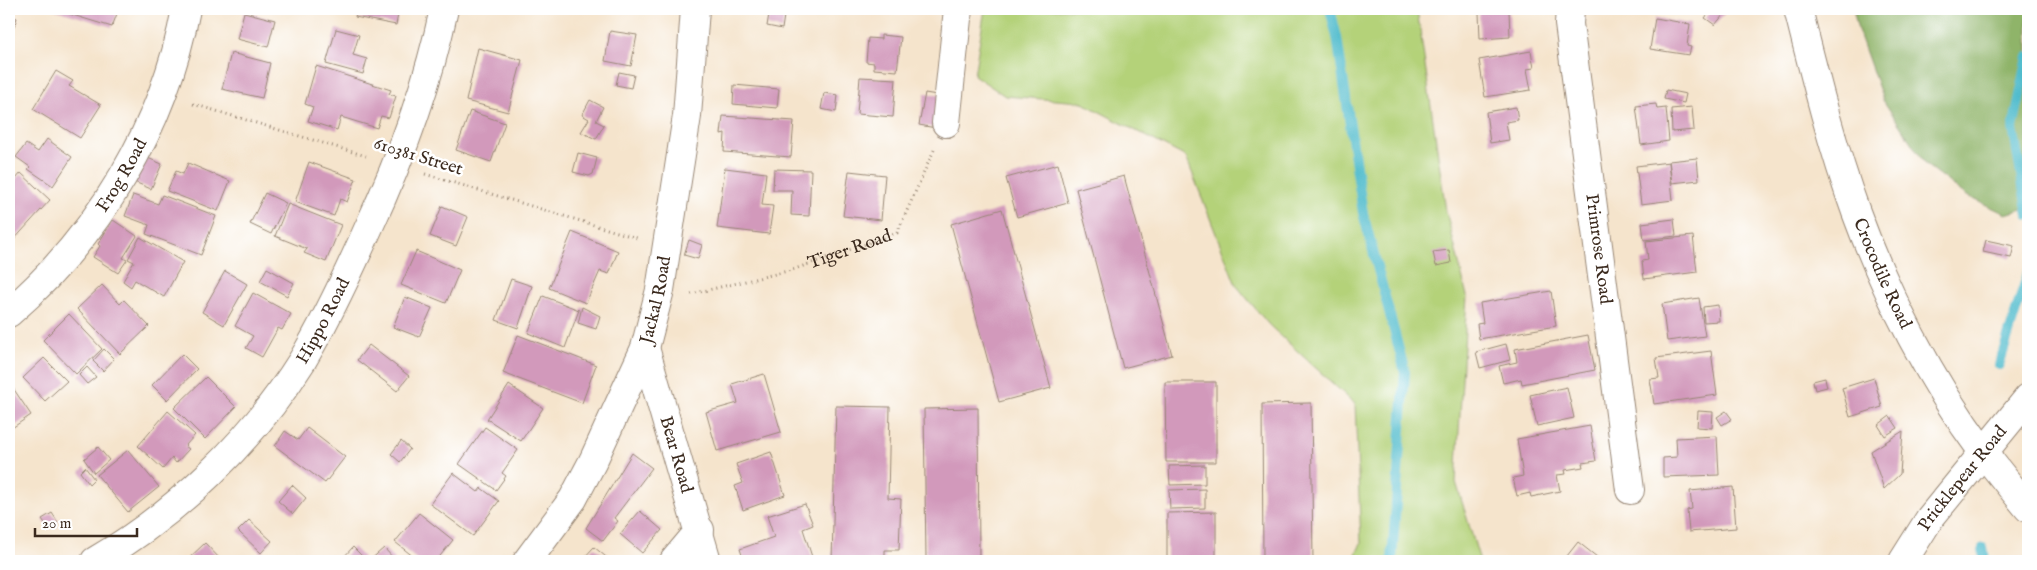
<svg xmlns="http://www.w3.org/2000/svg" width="2037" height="570" font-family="'IM FELL English',serif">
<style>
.green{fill:#b4d279;stroke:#787e4c}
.forest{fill:#8fb469;stroke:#656f44}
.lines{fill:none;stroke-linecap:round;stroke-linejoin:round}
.stream{stroke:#50bbcc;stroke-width:10}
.building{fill:#d299bb}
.minor-casing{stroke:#988775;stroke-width:30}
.path{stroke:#988775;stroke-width:3;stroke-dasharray:1 4;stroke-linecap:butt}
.minor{stroke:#fff;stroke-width:28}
.labels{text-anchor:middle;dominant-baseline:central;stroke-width:5;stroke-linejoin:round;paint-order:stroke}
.street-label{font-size:18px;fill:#3b2a1e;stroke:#fff}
</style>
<rect width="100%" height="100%" fill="#fff"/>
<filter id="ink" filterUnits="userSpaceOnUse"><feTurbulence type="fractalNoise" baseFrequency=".02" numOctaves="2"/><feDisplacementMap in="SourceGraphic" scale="10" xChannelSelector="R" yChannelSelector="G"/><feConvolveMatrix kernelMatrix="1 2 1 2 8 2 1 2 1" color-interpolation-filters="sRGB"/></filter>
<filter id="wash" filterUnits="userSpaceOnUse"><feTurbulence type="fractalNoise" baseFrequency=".0096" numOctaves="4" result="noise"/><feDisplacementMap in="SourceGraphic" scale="20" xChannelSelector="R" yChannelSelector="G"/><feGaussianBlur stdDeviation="1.12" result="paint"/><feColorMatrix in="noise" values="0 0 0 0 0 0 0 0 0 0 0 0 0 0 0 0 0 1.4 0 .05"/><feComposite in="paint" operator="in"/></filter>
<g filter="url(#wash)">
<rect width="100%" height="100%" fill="#f5e4cc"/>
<polygon class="green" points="985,9 1417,9 1446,211 1467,296 1456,482 1480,561 1353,561 1361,543 1355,404 1269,325 1236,285 1186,157 1081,102 1005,96 974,75"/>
<polygon class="forest" points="1853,9 2028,9 2028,207 2006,214 1967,196 1926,165 1883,100 1858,30"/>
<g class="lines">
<g class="stream">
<polyline points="1330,9 1337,37 1363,213 1405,372 1392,561"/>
<polyline points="2028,57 2013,128 2028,215"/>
<polyline points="1999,365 2028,273"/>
<polyline points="1983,548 1985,561"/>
</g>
</g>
<g id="blocks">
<g class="building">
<polygon points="53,9 130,9 125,13 118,11 112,27"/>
<polygon points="357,9 399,9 396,25 355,17"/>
<polygon points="1712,9 1728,9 1715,25 1705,18"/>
<polygon points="1509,10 1510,37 1480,39 1479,12"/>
<polygon points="244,12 275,20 268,47 237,39"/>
<polygon points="769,14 784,16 782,29 767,26"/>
<polygon points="9,15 17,18 9,42"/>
<polygon points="1655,18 1690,24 1687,46 1691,47 1689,55 1650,49"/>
<polygon points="336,29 359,35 353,55 367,59 363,74 326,64"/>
<polygon points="610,31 637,35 631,66 605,61"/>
<polygon points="881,35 901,37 897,71 874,69 874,63 866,62 868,38 881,39"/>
<polygon points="478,48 522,60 508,112 466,101"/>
<polygon points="1531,51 1534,68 1527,69 1531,90 1485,97 1479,60"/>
<polygon points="231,53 270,63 262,98 222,89"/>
<polygon points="316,66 391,90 389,94 396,96 389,118 381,116 377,128 341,117 337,130 308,121 313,107 305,104"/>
<polygon points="56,71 73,81 69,86 101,105 80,138 33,109"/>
<polygon points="619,72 634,75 631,88 616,85"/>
<polygon points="860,77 896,79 893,117 857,114"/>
<polygon points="734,85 779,89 777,108 733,104"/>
<polygon points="1666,90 1686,94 1684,103 1664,99"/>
<polygon points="824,93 838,95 836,112 821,109"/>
<polygon points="925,93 943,96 936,128 919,125"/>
<polygon points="590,100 603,107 596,121 604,125 596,139 581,132 589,119 582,115"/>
<polygon points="1656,104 1657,109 1666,108 1669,141 1641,145 1636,106"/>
<polygon points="1516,107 1518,120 1506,122 1509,140 1490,143 1486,112"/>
<polygon points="1692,107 1694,130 1672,132 1671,109"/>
<polygon points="470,111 505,123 491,162 456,150"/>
<polygon points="723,116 794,121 791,157 724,152 725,133 721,134"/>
<polygon points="47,139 72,157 53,186 28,169 30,167 16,157 26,144 38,152"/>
<polygon points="578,153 597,158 593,174 589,176 573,172"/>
<polygon points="143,156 162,164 151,189 132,181"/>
<polygon points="1697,158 1699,180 1672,183 1669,161"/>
<polygon points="309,162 356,179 347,202 340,199 334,216 295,202"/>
<polygon points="1669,162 1673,200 1641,204 1636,166"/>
<polygon points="188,163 230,181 218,211 167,191 176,171 183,174"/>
<polygon points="1058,164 1068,203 1017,217 1006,178"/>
<polygon points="725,168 766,173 762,205 773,206 769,234 717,228"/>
<polygon points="774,169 811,170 809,216 791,215 792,190 773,190"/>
<polygon points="849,171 885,175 881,220 843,216"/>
<polygon points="21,173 50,200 11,243 9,241 9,187"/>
<polygon points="1124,176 1172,355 1123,368 1076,189"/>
<polygon points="265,193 286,203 271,234 250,224"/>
<polygon points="133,195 158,204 162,195 216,216 201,255 146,234 149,225 125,216"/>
<polygon points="288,204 341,225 326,262 304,253 307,249 275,236"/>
<polygon points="442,206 468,217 456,246 430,236"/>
<polygon points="1002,209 1051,388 999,402 951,224"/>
<polygon points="1674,219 1676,236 1644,240 1642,223"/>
<polygon points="113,220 137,236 123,258 127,260 118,273 93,257 100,246 98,244"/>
<polygon points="572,232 618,251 609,274 600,271 586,303 549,288"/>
<polygon points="1693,236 1697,272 1644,279 1642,261 1648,260 1646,241"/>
<polygon points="140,237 183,262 164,297 135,280 131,287 123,281 134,262 128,259"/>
<polygon points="689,240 702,245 698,259 684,255"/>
<polygon points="1986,240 2014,246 2011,258 1983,252"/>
<polygon points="1449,250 1451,263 1436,266 1433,252"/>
<polygon points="416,251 460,270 446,303 401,285"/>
<polygon points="267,268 294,283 287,296 260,281"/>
<polygon points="225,271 247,284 224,325 202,312"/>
<polygon points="511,279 532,286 518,328 496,320"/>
<polygon points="102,285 120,304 124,300 149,326 120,354 77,309"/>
<polygon points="1551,291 1556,326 1479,339 1477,324 1483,323 1480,303"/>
<polygon points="253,293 291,314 282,330 278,328 262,357 246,348 253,336 235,326"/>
<polygon points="543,296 579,310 565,348 528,333"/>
<polygon points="405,297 432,308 419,337 393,327"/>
<polygon points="1699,298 1705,336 1667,341 1662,304"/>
<polygon points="1718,305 1719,321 1704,322 1703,307"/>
<polygon points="582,307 600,316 596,329 578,323"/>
<polygon points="69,314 102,349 76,374 43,340"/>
<polygon points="518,335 596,365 582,403 503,373"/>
<polygon points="1588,335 1595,370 1522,384 1521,379 1503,383 1499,366 1517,362 1515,349"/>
<polygon points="1506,344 1510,360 1480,368 1476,352"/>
<polygon points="369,345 409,376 397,391 357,360"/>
<polygon points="104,349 114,359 103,371 93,361"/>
<polygon points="1711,351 1717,395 1654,404 1650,379 1659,378 1656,358"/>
<polygon points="182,354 197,369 167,400 152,385"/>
<polygon points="44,358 67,381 45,401 23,378"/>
<polygon points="87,367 96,377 87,384 79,375"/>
<polygon points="764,374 781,432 717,451 706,412 738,403 732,384"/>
<polygon points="206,377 236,407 205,439 174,408"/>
<polygon points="1825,378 1827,387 1815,390 1813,381"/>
<polygon points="1874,378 1882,407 1850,417 1842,388"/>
<polygon points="9,382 31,415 9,430"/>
<polygon points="1165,382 1216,382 1216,462 1166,462"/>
<polygon points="509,385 543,408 521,441 487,419"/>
<polygon points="1567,387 1574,418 1537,426 1530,395"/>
<polygon points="1311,403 1313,561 1263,561 1262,404"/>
<polygon points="836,406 890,407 888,498 901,499 899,550 885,550 885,561 832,561"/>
<polygon points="978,408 979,558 926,559 924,409"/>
<polygon points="168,411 195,435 185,446 189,449 176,463 172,458 163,469 138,446"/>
<polygon points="1698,411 1713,412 1712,428 1697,427"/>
<polygon points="1726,411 1732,419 1722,425 1717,417"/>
<polygon points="1890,416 1898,428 1885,436 1878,425"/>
<polygon points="1590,426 1596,461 1582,463 1583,467 1565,470 1566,474 1557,475 1560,491 1531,497 1530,493 1517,496 1513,478 1523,476 1517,439"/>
<polygon points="485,427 518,450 502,473 506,476 496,490 459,464"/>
<polygon points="307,428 345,457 325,483 275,446 285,431 298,440"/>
<polygon points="1903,431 1900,474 1884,489 1871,451"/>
<polygon points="1717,436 1719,475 1663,477 1663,458 1677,457 1676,438"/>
<polygon points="401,441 410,449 400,462 391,454"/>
<polygon points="98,447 109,460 94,473 84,459"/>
<polygon points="128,450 159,487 128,512 97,475"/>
<polygon points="771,452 785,495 743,510 735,486 743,483 736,464"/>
<polygon points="632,453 652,468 614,518 618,521 603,541 586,528"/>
<polygon points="1205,465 1205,484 1170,485 1169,466"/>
<polygon points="85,467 94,479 89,484 80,472"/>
<polygon points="453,473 478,492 481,488 499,501 473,536 430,504"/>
<polygon points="292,485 306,498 293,514 278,501"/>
<polygon points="1733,487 1736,528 1689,532 1687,510 1692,509 1690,491"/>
<polygon points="1205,489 1205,508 1170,509 1169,490"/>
<polygon points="805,504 813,525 803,529 813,560 744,561 740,549 774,537 767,516"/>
<polygon points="640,511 662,530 642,553 620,534"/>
<polygon points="1216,512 1216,561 1167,561 1167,513"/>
<polygon points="52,513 58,522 49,529 42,519"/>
<polygon points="419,513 453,540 436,561 419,561 395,542"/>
<polygon points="249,520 272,541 261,553 238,531"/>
<polygon points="1578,542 1602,561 1563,561"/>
<polygon points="205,543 222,561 186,561"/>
<polygon points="353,547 363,557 359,561 345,561 342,559"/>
<polygon points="594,547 611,561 581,561"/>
<polygon points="384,548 396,561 369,561"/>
</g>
</g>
</g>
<g filter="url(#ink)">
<use href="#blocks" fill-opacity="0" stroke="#988775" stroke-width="1"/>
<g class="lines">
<defs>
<g id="minor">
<path id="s2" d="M1570 9 1569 24 1630 490"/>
<path id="s3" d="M1798 9C1815 77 1832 146 1856 212 1886 294 1931 382 1983 452 1998 471 2013 490 2028 508"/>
<polyline points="946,123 958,9"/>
<path id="s4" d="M9 313C99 235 164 127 186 9"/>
<path id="s5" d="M645 348 707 561"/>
<path id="s6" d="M95 561C176 514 252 441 302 361 327 319 348 274 368 229 401 158 428 86 444 9"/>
<path id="s7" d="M527 561 573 499 593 461 645 348 660 290 687 116 695 9"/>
<polyline points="674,561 700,530"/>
<path id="s8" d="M1903 561 1930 518 2028 398"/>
</g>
</defs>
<use href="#minor" class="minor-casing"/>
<g class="path">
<polyline points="193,104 366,156"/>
<polyline points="425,174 637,238"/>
<path id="s1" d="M691 294 792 270 897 233 934 150"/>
</g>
<use href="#minor" class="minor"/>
</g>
</g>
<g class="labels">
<g class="street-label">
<text transform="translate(418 157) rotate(17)">610381 Street</text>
<text stroke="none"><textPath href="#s4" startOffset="179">Frog Road</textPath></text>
<text stroke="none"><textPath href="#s1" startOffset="165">Tiger Road</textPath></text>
<text stroke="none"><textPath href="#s2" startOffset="242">Primrose Road</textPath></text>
<text stroke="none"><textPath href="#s3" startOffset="278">Crocodile Road</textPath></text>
<text stroke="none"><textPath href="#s7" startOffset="294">Jackal Road</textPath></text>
<text stroke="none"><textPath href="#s6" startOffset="336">Hippo Road</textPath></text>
<text stroke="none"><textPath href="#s5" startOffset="111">Bear Road</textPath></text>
<text stroke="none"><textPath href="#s8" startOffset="102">Pricklepear Road</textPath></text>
</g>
</g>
<rect width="2037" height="570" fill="none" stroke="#fff" stroke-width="30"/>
<path d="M35 528v8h102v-8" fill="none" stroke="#3b2a1e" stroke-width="2.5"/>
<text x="42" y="528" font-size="15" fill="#3b2a1e" stroke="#ffffff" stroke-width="4" paint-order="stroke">20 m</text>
</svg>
